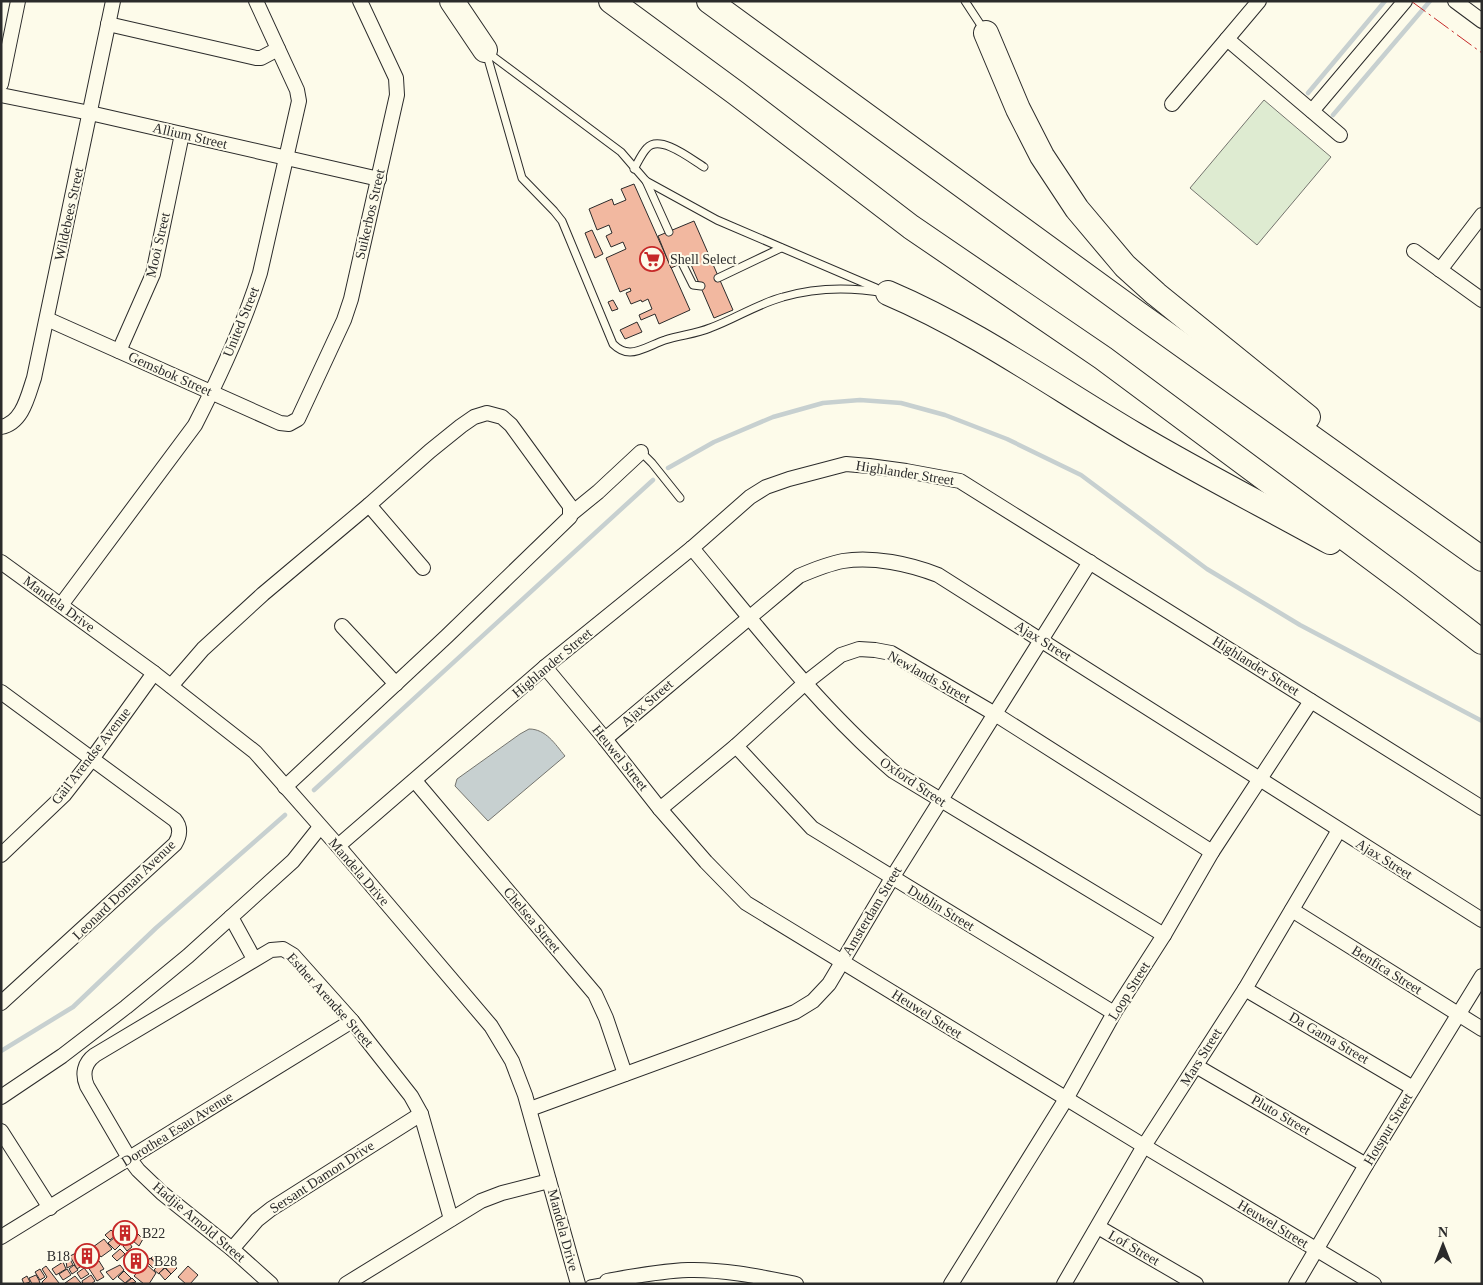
<svg xmlns="http://www.w3.org/2000/svg" width="1483" height="1285" font-family="Georgia,serif">
<style>
.green{fill:#deebd1;stroke:#74746e}
.water{fill:#c7d0d0;stroke:#74746e}
.lines{fill:none;stroke-linecap:round;stroke-linejoin:round}
.stream{stroke:#c7d0d0;stroke-width:4.5}
.building{fill:#f2b8a0;stroke:#2b2b2b}
.lane-casing{stroke:#2b2b2b;stroke-width:9}
.street-casing{stroke:#2b2b2b;stroke-width:16}
.highway-casing{stroke:#2b2b2b;stroke-width:26}
.lane{stroke:#fdfbea;stroke-width:7}
.street{stroke:#fdfbea;stroke-width:14}
.highway{stroke:#fdfbea;stroke-width:24}
.power{stroke:#c62828;stroke-width:1;stroke-dasharray:18 4 2.5 4;stroke-linecap:butt}
.labels{text-anchor:middle;dominant-baseline:central;stroke-width:4;stroke-linejoin:round;paint-order:stroke}
.street-label{font-size:14px;fill:#2b2b2b;stroke:#fdfbea}
.poi-label{font-size:14px;fill:#2b2b2b;stroke:#fdfbea;text-anchor:start}
</style>
<rect width="100%" height="100%" fill="#fdfbea"/>
<polygon class="green" points="1264,100 1331,157 1257,245 1190,188"/>
<path class="water" d="M529 729C546 729 555 744 565 756L488 821 455 786 457 779 520 734Z"/>
<g class="lines">
<g class="stream">
<polyline points="1308,93 1385,1"/>
<polyline points="1333,115 1430,1"/>
<polyline points="668,468 714,442 773,417 823,403 860,400 901,403 945,415 1007,439 1081,475 1207,569 1300,625 1482,721"/>
<polyline points="314,790 653,480"/>
<polyline points="1,1051 73,1007 156,928 285,815"/>
</g>
</g>
<g class="building">
<polygon points="634,184 690,310 659,324 655,314 641,320 639,315 652,309 648,299 642,302 641,300 631,304 626,293 631,291 630,288 620,292 606,258 626,249 623,242 611,247 606,236 612,233 609,225 597,230 589,209 612,199 614,205 626,200 621,189"/>
<polygon points="694,221 733,310 714,318 689,260 671,268 658,236"/>
<polygon points="592,230 603,254 595,258 585,233"/>
<polygon points="613,300 618,309 612,311 608,302"/>
<polygon points="637,322 642,332 625,339 620,330"/>
<polygon points="124,1221 133,1229 126,1238 116,1229"/>
<polygon points="111,1230 116,1235 110,1240 105,1235"/>
<polygon points="138,1234 143,1239 139,1246 133,1241"/>
<polygon points="115,1237 121,1244 115,1250 108,1243"/>
<polygon points="104,1239 112,1249 101,1257 93,1247"/>
<polygon points="129,1242 132,1247 127,1251 123,1246"/>
<polygon points="82,1249 85,1253 90,1249 97,1259 86,1266 77,1253"/>
<polygon points="120,1249 125,1254 117,1261 112,1256"/>
<polygon points="133,1252 140,1257 143,1254 148,1258 135,1273 125,1264"/>
<polygon points="76,1253 83,1265 77,1269 70,1256"/>
<polygon points="155,1254 160,1258 156,1263 151,1258"/>
<polygon points="150,1258 157,1264 153,1268 147,1262"/>
<polygon points="70,1259 73,1265 67,1268 66,1261"/>
<polygon points="163,1260 167,1264 159,1274 154,1270"/>
<polygon points="99,1261 104,1269 100,1271 104,1277 97,1281 88,1267"/>
<polygon points="63,1262 66,1269 56,1275 52,1269"/>
<polygon points="171,1262 177,1268 171,1274 165,1267"/>
<polygon points="145,1263 156,1273 149,1284 144,1284 134,1276"/>
<polygon points="74,1265 78,1270 72,1274 69,1269"/>
<polygon points="120,1265 124,1270 113,1280 106,1272"/>
<polygon points="46,1266 59,1283 58,1284 43,1284 42,1282 47,1277 42,1269"/>
<polygon points="188,1266 198,1275 190,1284 186,1284 178,1277"/>
<polygon points="84,1268 89,1274 81,1279 77,1273"/>
<polygon points="165,1268 171,1274 165,1280 159,1273"/>
<polygon points="40,1269 45,1277 40,1280 35,1272"/>
<polygon points="67,1269 71,1275 63,1280 59,1274"/>
<polygon points="124,1271 131,1278 125,1283 118,1277"/>
<polygon points="36,1275 39,1280 40,1284 32,1284 29,1278"/>
<polygon points="91,1275 95,1281 91,1284 83,1284 82,1281"/>
<polygon points="27,1276 30,1282 24,1284 22,1279"/>
<polygon points="75,1276 81,1283 79,1284 65,1283"/>
<polygon points="132,1278 136,1282 127,1284 126,1283"/>
</g>
<g class="lines">
<defs>
<g id="lane">
<polyline points="965,1 984,30"/>
<path d="M486 52 522 178 554 211 562 221 613 344C618 349 623 352 630 352 641 352 655 343 665 340 680 335 696 334 710 328 735 319 757 304 783 297 817 287 851 287 885 293"/>
<polyline points="487,52 621,152 646,181 717,220 876,288"/>
<path d="M634 169C638 162 642 153 647 148 660 134 691 159 704 167"/>
<polyline points="646,181 669,232"/>
<polyline points="682,263 693,285 701,286"/>
<polyline points="718,278 781,248"/>
<polyline points="641,452 652,463 680,498"/>
<polyline points="590,1284 607,1281"/>
</g>
<g id="street">
<polyline points="1259,1 1227,39 1340,135"/>
<polyline points="1455,1 1482,21"/>
<polyline points="108,24 256,58 261,58 278,49"/>
<polyline points="1,84 18,1"/>
<polyline points="1,95 90,113 379,179"/>
<polyline points="1172,104 1227,39"/>
<polyline points="1312,111 1405,1"/>
<polyline points="1414,251 1482,300"/>
<polyline points="1440,270 1482,215"/>
<polyline points="47,319 280,423 289,424 298,419 344,320 351,299 397,95 396,78 360,1"/>
<polyline points="119,351 153,274 182,134"/>
<path d="M1 427C23 423 28 395 34 378L113 1"/>
<polyline points="369,505 423,568"/>
<polyline points="571,514 598,492 641,452"/>
<path d="M692 548C756 625 817 705 893 771L1164 935"/>
<polyline points="1,562 154,673 255,752 338,846 491,1026 512,1061 525,1095 578,1284"/>
<path d="M61 605 195 425C220 376 244 325 260 273L299 101 297 90 256 1"/>
<polyline points="342,626 396,684"/>
<polyline points="545,667 605,739 660,809 706,862 746,903 1144,1146 1374,1284"/>
<polyline points="171,686 203,649 263,594 369,505 430,451 461,426 474,417 487,413 502,417 511,425 564,498 570,506 570,517 447,636 285,787"/>
<path d="M1 692 175 820C181 827 180 836 175 844L1 1003"/>
<path d="M605 739 799 576C813 570 827 564 843 561 873 556 910 564 938 575L1482 920"/>
<polyline points="736,746 812,828 1114,1013"/>
<polyline points="415,781 595,994 606,1018 625,1074"/>
<polyline points="660,809 736,746 804,684 841,655 859,649 875,650 891,653 995,714 1212,852"/>
<polyline points="338,846 545,667 692,548 750,497 766,487 789,479 846,464 869,466 906,471 960,481 1482,808"/>
<polyline points="1,855 64,795 92,759 154,673"/>
<polyline points="1292,910 1482,1029"/>
<polyline points="231,917 254,959"/>
<polyline points="1245,989 1413,1088"/>
<polyline points="1196,1066 1366,1165"/>
<polyline points="1,1097 62,1056 126,1007 188,956 293,861 320,827"/>
<polyline points="530,1109 795,1012 813,1001 829,984 892,878 1090,562"/>
<polyline points="1,1131 50,1208"/>
<polyline points="1098,1227 1196,1284"/>
<polyline points="1,1237 352,1021"/>
<polyline points="232,1249 257,1220 271,1209 421,1114"/>
<path d="M607 1281C634 1276 660 1271 688 1270 724 1269 761 1277 796 1284"/>
<path d="M271 1284 232 1249 162 1193 138 1170 129 1158 87 1086C82 1074 84 1063 95 1055L271 950 283 949 293 955 352 1021 411 1096 421 1114 451 1219"/>
<polyline points="346,1284 481,1201 502,1193 549,1181"/>
<polyline points="951,1284 1066,1099 1114,1013 1164,935 1212,852 1311,701"/>
<polyline points="1064,1284 1144,1146 1245,989 1339,830"/>
<polyline points="1296,1284 1366,1165 1482,976"/>
</g>
<g id="highway">
<polyline points="452,1 485,50"/>
<polyline points="611,1 736,93 911,227 1103,358 1408,585 1482,642"/>
<polyline points="709,1 1140,315 1482,559"/>
<polyline points="986,33 1018,109 1042,156 1077,209 1125,266 1156,294 1308,417"/>
<path d="M888 293C975 330 1053 386 1134 434 1198 472 1265 506 1330 542"/>
</g>
</defs>
<use href="#lane" class="lane-casing"/>
<use href="#street" class="street-casing"/>
<use href="#highway" class="highway-casing"/>
<use href="#lane" class="lane"/>
<use href="#street" class="street"/>
<use href="#highway" class="highway"/>
<polyline class="power" points="1411,1 1482,53"/>
</g>
<defs>
<symbol id="supermarket-ring" viewBox="-11 -11 22 22"><circle r="9.5" fill="#fdfbea" stroke="#c62828" stroke-width="1.5"/><path d="M-6-5.5h2.5l.6 2H6L4.5 2H-2.5L-4.4-4H-6ZM-1.5 3.2a1.3 1.3 0 1 0 .1 0ZM3 3.2a1.3 1.3 0 1 0 .1 0Z" fill="#c62828"/></symbol>
<symbol id="building-ring" viewBox="-11 -11 22 22"><circle r="9.5" fill="#fdfbea" stroke="#c62828" stroke-width="1.5"/><path d="M-4-6H4V6H1V3H-1V6H-4ZM-2.5-4.3h1.7v1.8h-1.7ZM.8-4.3h1.7v1.8H.8ZM-2.5-1h1.7V.8h-1.7ZM.8-1h1.7V.8H.8Z" fill="#c62828"/></symbol>
</defs>
<g fill-rule="evenodd">
<use href="#supermarket-ring" x="638" y="245" width="28" height="28"/>
<use href="#building-ring" x="111" y="1219" width="28" height="28"/>
<use href="#building-ring" x="73" y="1242" width="28" height="28"/>
<use href="#building-ring" x="122" y="1247" width="28" height="28"/>
</g>
<g class="labels">
<g class="street-label">
<text transform="translate(190 136) rotate(13)">Allium Street</text>
<text transform="translate(69 214) rotate(-78)">Wildebees Street</text>
<text transform="translate(370 214) rotate(-77)">Suikerbos Street</text>
<text transform="translate(158 245) rotate(-77)">Mooi Street</text>
<text transform="translate(241 322) rotate(-68)">United Street</text>
<text transform="translate(170 374) rotate(24)">Gemsbok Street</text>
<text transform="translate(905 473) rotate(9)">Highlander Street</text>
<text transform="translate(59 604) rotate(36)">Mandela Drive</text>
<text transform="translate(1043 641) rotate(32)">Ajax Street</text>
<text transform="translate(552 663) rotate(-40)">Highlander Street</text>
<text transform="translate(1256 666) rotate(32)">Highlander Street</text>
<text transform="translate(929 677) rotate(29)">Newlands Street</text>
<text transform="translate(647 703) rotate(-41)">Ajax Street</text>
<text transform="translate(91 756) rotate(-52)">Gail Arendse Avenue</text>
<text transform="translate(620 758) rotate(51)">Heuwel Street</text>
<text transform="translate(913 782) rotate(34)">Oxford Street</text>
<text transform="translate(1384 859) rotate(32)">Ajax Street</text>
<text transform="translate(359 872) rotate(49)">Mandela Drive</text>
<text transform="translate(124 890) rotate(-44)">Leonard Doman Avenue</text>
<text transform="translate(941 908) rotate(31)">Dublin Street</text>
<text transform="translate(872 911) rotate(-59)">Amsterdam Street</text>
<text transform="translate(532 920) rotate(50)">Chelsea Street</text>
<text transform="translate(1387 970) rotate(32)">Benfica Street</text>
<text transform="translate(1129 991) rotate(-58)">Loop Street</text>
<text transform="translate(330 1000) rotate(48)">Esther Arendse Street</text>
<text transform="translate(927 1014) rotate(32)">Heuwel Street</text>
<text transform="translate(1329 1038) rotate(30)">Da Gama Street</text>
<text transform="translate(1201 1057) rotate(-58)">Mars Street</text>
<text transform="translate(1281 1115) rotate(30)">Pluto Street</text>
<text transform="translate(177 1129) rotate(-32)">Dorothea Esau Avenue</text>
<text transform="translate(1388 1129) rotate(-59)">Hotspur Street</text>
<text transform="translate(322 1177) rotate(-33)">Sersant Damon Drive</text>
<text transform="translate(199 1222) rotate(40)">Hadjie Arnold Street</text>
<text transform="translate(1273 1224) rotate(31)">Heuwel Street</text>
<text transform="translate(563 1230) rotate(75)">Mandela Drive</text>
<text transform="translate(1134 1248) rotate(30)">Lof Street</text>
</g>
<g class="poi-label">
<text x="670" y="259">Shell Select</text>
<text x="142" y="1233">B22</text>
<text x="70" y="1256" text-anchor="end">B18</text>
<text x="154" y="1261">B28</text>
</g>
</g>
<rect width="1483" height="1285" fill="none" stroke="#2b2b2b" stroke-width="5"/>
<g transform="translate(1443 1245)" stroke="#fdfbea" stroke-width="4" paint-order="stroke">
<path d="M0-4L9 19L0 12L-9 19Z" fill="#2b2b2b"/>
<text y="-8" font-size="14" font-weight="bold" text-anchor="middle" fill="#2b2b2b">N</text>
</g>
</svg>
